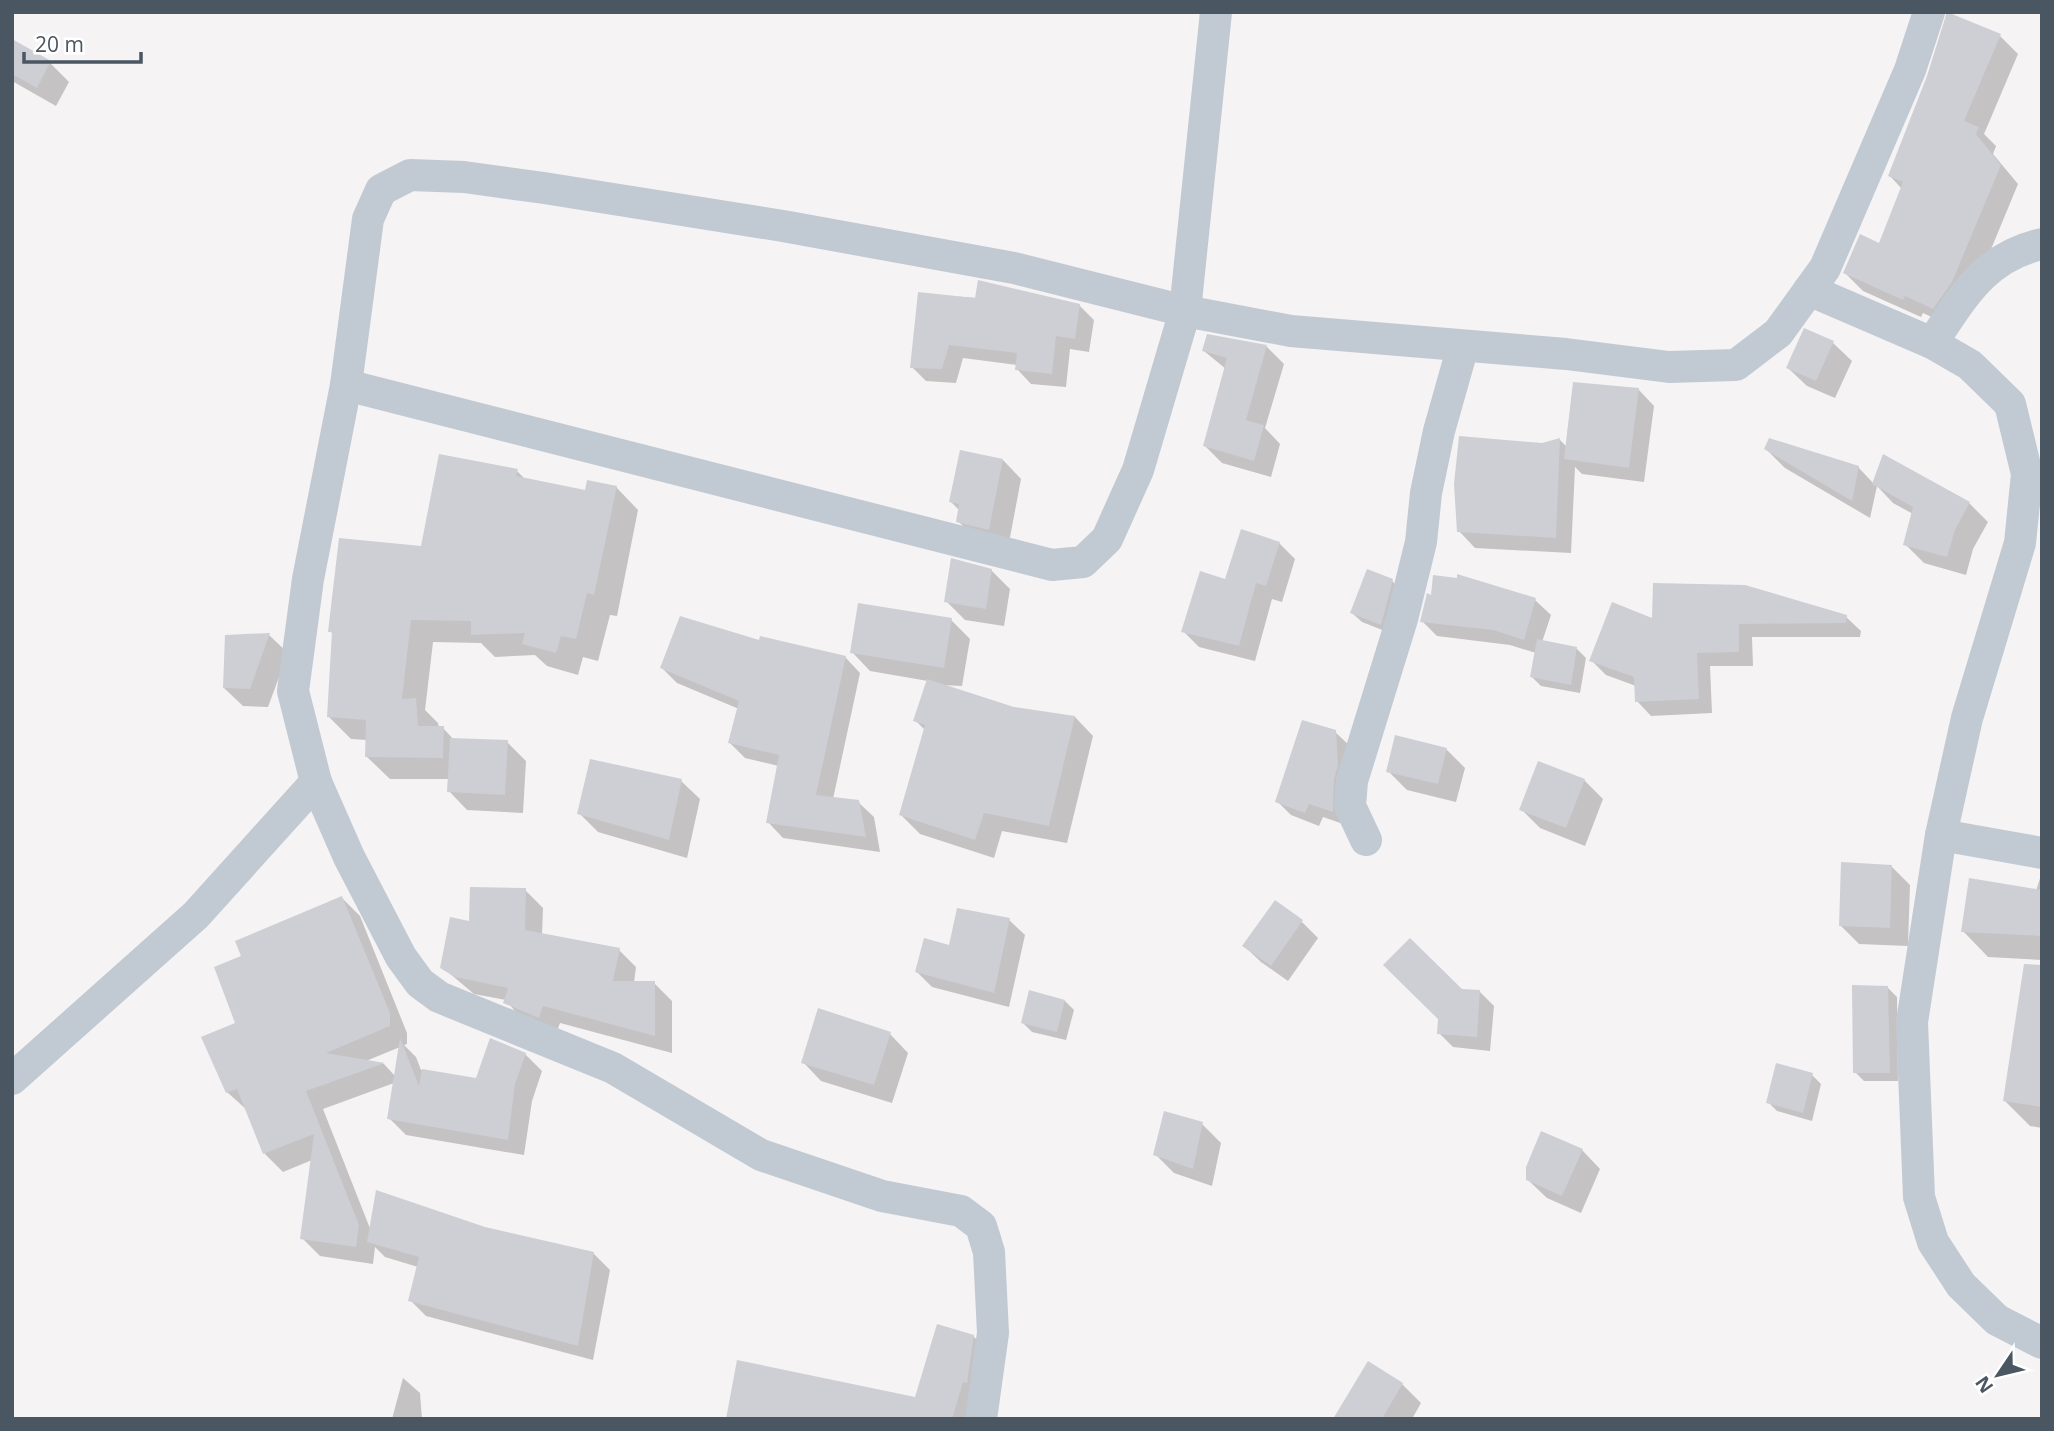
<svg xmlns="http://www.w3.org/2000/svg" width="2054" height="1431" font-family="'Open Sans',sans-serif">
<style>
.shadow{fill:#0003;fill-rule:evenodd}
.building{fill:#cdcfd5}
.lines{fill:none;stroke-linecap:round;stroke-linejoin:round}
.street{stroke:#c1cad2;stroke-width:32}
</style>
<rect width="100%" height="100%" fill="#f5f3f3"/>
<g class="shadow">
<polygon points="2000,36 2018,54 1984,134 1996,146 1993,154 2018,184 1970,300 1951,326 1923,313 1921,317 1863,291 1845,273 1880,245 1902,189 1890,176"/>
<polygon points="12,41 50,63 69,82 56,106 12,81"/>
<polygon points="919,294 1079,305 1094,320 1089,352 1070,349 1066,387 1031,384 1017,369 1017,365 963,358 956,383 926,381 912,367"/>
<polygon points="1208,336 1267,347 1284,364 1265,428 1280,444 1271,477 1222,463 1205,446 1226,369 1204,351"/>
<polygon points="1833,343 1852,361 1835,398 1807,386 1788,368"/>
<polygon points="1639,390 1654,406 1644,482 1582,474 1575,467 1571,553 1475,548 1459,531 1542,445 1560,440 1567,447"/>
<polygon points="1766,449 1858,467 1874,484 1969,503 1988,522 1973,549 1966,575 1924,563 1905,544 1913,514 1893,503 1877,486 1870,518 1785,468"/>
<polygon points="1003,460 1021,479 1008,548 977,540 958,521 960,511 951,502"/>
<polygon points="517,471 525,479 586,492 616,487 638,510 617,616 610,615 598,661 583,657 578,675 547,666 535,655 495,657 481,643 433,642 425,710 438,723 439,728 443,728 454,740 507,742 526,761 523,813 467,810 449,791 449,779 390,779 367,757 367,740 351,739 328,716 333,634 330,631 422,548"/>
<polygon points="1279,543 1295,559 1282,602 1272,599 1255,661 1199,647 1183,631"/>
<polygon points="991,570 1010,589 1004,626 965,620 946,601"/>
<polygon points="1459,580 1535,600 1551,615 1542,642 1577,649 1586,658 1580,693 1541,686 1532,677 1536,653 1510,645 1437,636 1422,621 1432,597"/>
<polygon points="1392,581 1401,590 1390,633 1362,622 1352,613"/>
<polygon points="1846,617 1861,631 1860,637 1752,637 1753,666 1710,666 1712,713 1651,716 1637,701 1636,686 1606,675 1591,660 1654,620"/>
<polygon points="951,620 970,639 962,686 941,685 1013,709 1075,717 1093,736 1067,843 1002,831 994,858 920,834 901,815 925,730 915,720 928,681 870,671 852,652"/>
<polygon points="269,635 288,653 268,707 243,706 224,688"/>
<polygon points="760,642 845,657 860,673 833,799 858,802 874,817 880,852 783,838 768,822 779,766 745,758 730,743 739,709 677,683 662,668"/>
<polygon points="1335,732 1350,746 1346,825 1323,817 1319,826 1291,815 1277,801"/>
<polygon points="1446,749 1465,768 1456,802 1407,790 1388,771"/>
<polygon points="1584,780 1603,799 1585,846 1540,828 1521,809"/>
<polygon points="681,781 700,799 687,858 598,832 579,813"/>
<polygon points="1891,866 1910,885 1908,946 1859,944 1840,925"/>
<polygon points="2042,872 2042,960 1988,957 1963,931 2036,891"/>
<polygon points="525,890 543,908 542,935 619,950 636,967 634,983 654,983 672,1001 672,1053 560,1023 556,1034 522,1020 506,1000 474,994 442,967 471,923"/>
<path d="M342 898 360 916 407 1033V1044L404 1045 416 1057 421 1070 478 1079 525 1054 542 1071 532 1101 524 1155 406 1135 389 1118 394 1083 323 1109 371 1231 485 1228 594 1254 610 1270 593 1360 426 1316 410 1300 418 1267 385 1257 375 1247 373 1264 320 1256 302 1238 312 1160 283 1172 265 1154 247 1110 227 1092 243 957ZM400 1047 395 1076 384 1064 366 1061Z"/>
<polygon points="1009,920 1025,935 1009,1007 932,987 917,972 950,947"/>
<polygon points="1302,922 1318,938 1288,981 1261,962 1244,946"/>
<polygon points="1888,988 1897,997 1898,1081 1864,1081 1855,1072"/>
<polygon points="2042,989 2042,1128 2030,1126 2004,1100"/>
<polygon points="1461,991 1480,992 1494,1006 1490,1051 1453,1047 1439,1033 1440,1019"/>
<polygon points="1065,1001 1074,1010 1066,1040 1032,1032 1023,1023"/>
<polygon points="890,1034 908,1053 892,1103 821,1081 803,1062"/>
<polygon points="1812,1075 1821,1084 1812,1121 1777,1111 1768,1102"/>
<polygon points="1202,1124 1221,1143 1212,1186 1174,1173 1155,1154"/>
<polygon points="1582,1150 1600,1169 1581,1213 1547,1198 1527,1179"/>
<polygon points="973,1336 997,1360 982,1419 727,1419 916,1399"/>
<polygon points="1369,1363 1402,1384 1421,1403 1412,1419 1339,1419"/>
<polygon points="403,1378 420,1393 422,1419 392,1419"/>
</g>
<g class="building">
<polygon points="1947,12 2001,34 1964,121 1979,127 1976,134 2001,165 1952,282 1933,309 1905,296 1903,300 1843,273 1860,234 1879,243 1903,182 1888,176 1927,76"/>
<polygon points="12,39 51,61 37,88 12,74"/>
<polygon points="978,280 1080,304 1075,339 1056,336 1052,374 1015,370 1017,353 949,345 942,369 910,368 918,292 975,298"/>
<polygon points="1804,328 1834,341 1816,381 1786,368"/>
<polygon points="1207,334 1267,345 1246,420 1264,425 1254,461 1203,446 1227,358 1202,351"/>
<polygon points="1573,382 1639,388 1629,468 1564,459"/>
<polygon points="1459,436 1542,443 1560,438 1556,538 1457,532 1454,484"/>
<polygon points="1769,438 1859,466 1852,501 1764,449"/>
<polygon points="960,450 1003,459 989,530 956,522 959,504 949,502"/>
<polygon points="439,454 518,469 516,476 585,490 587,480 617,486 594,595 587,593 576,639 561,636 556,653 522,644 525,633 471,635 471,621 411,620 402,699 416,698 418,726 444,726 443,758 365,757 366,720 327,717 332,632 328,632 339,538 421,546"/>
<polygon points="1883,454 1970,502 1955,530 1947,557 1903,545 1913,507 1872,484"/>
<polygon points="1241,529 1280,542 1266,586 1256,583 1239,646 1181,632 1200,571 1225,579"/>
<polygon points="951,558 992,569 986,609 944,602"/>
<polygon points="1367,569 1393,579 1381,625 1350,613"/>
<polygon points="1457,574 1536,598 1524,640 1493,630 1420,622 1427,593 1431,595 1433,575 1457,578"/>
<polygon points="1653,583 1745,585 1847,615 1846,623 1739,624 1739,652 1697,653 1699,699 1635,702 1634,677 1589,661 1612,602 1652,618"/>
<polygon points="858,603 952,618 944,668 850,653"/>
<polygon points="680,616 759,640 760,636 846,656 816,795 859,800 866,837 766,823 779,755 728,743 739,701 660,668"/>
<polygon points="270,633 250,689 223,688 225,635"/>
<polygon points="1537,639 1577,647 1571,685 1530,677"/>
<polygon points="927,679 1014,707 1075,716 1049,826 984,813 975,840 899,815 925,725 913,721"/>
<polygon points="1302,720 1336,730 1338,765 1334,780 1333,812 1309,804 1305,813 1275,802"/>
<polygon points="1395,735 1447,748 1438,784 1386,772"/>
<polygon points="450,738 508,740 505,795 447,792"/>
<polygon points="590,759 682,779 669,840 577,814"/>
<polygon points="1538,761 1585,779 1566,828 1519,810"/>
<polygon points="1841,862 1892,865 1890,928 1839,926"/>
<polygon points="1969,878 2042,890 2042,936 1961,932"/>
<polygon points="470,887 526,888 525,930 620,948 613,981 655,981 655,1036 543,1006 539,1018 503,1003 508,988 455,977 440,968 450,917 469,921"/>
<polygon points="342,896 390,1013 390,1026 326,1053 385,1063 306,1091 359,1225 356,1247 300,1239 314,1134 263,1154 237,1089 226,1093 201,1037 235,1023 214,967 241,956 235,941"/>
<polygon points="1275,900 1303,920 1271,966 1242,946"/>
<polygon points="957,908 1010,918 994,993 915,972 924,938 949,945"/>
<polygon points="1410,938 1462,989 1480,990 1477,1037 1437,1034 1438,1019 1383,965"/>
<polygon points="2024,964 2042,965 2042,1107 2003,1101"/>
<polygon points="1852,985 1888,986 1890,1073 1853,1073"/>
<polygon points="1029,990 1065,1000 1057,1032 1021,1023"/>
<polygon points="818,1008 891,1032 874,1085 801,1063"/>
<polygon points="400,1038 419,1086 422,1069 476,1078 490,1038 526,1053 515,1084 508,1140 387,1119"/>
<polygon points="1776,1063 1813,1073 1803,1113 1766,1103"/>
<polygon points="1164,1111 1203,1122 1193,1169 1153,1155"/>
<polygon points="1541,1131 1583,1149 1562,1196 1526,1180 1526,1167"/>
<polygon points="376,1190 485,1227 594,1252 578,1346 408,1301 419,1257 367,1242"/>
<polygon points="937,1324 974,1335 967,1383 963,1382 952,1419 726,1419 737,1360 915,1397"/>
<polygon points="1368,1361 1403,1383 1382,1419 1333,1419"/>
</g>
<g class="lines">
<g class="street">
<polyline points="1809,290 1932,343 1970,365 2010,404 2027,474 2020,543 1967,718 1941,835 1912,1022 1919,1197 1933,1242 1961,1285 1997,1320 2042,1343"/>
<path d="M1932 343C1963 297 1984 257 2042 244"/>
<polyline points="346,385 1052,565 1083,562 1107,539 1138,470 1185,311 1216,12"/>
<polyline points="1941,835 2042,853"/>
<polyline points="1366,840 1350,806 1352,781 1402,619 1421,542 1426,493 1439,431 1463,346"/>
<polyline points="12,1079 196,915 316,782"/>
<polyline points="981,1419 993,1333 989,1252 981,1226 961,1211 882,1196 761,1155 613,1068 439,997 420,983 401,957 349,857 316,782 293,691 308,579 346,385 368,219 381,190 410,175 464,177 544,188 783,226 1014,268 1185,311 1291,331 1566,354 1669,367 1736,365 1778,333 1825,268 1910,70 1929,12"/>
</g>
</g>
<rect width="2054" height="1431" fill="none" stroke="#4a5661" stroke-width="28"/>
<g transform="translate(1998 1375) rotate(235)" stroke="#ffffff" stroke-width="5" paint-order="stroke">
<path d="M0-5L12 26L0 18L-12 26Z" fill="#4a5661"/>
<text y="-10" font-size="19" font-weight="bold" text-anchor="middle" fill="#4a5661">N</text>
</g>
<path d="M24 52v10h117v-10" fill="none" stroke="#4a5661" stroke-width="3.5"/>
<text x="35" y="52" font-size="21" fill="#4a5661" stroke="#ffffff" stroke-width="5" paint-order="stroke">20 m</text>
</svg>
